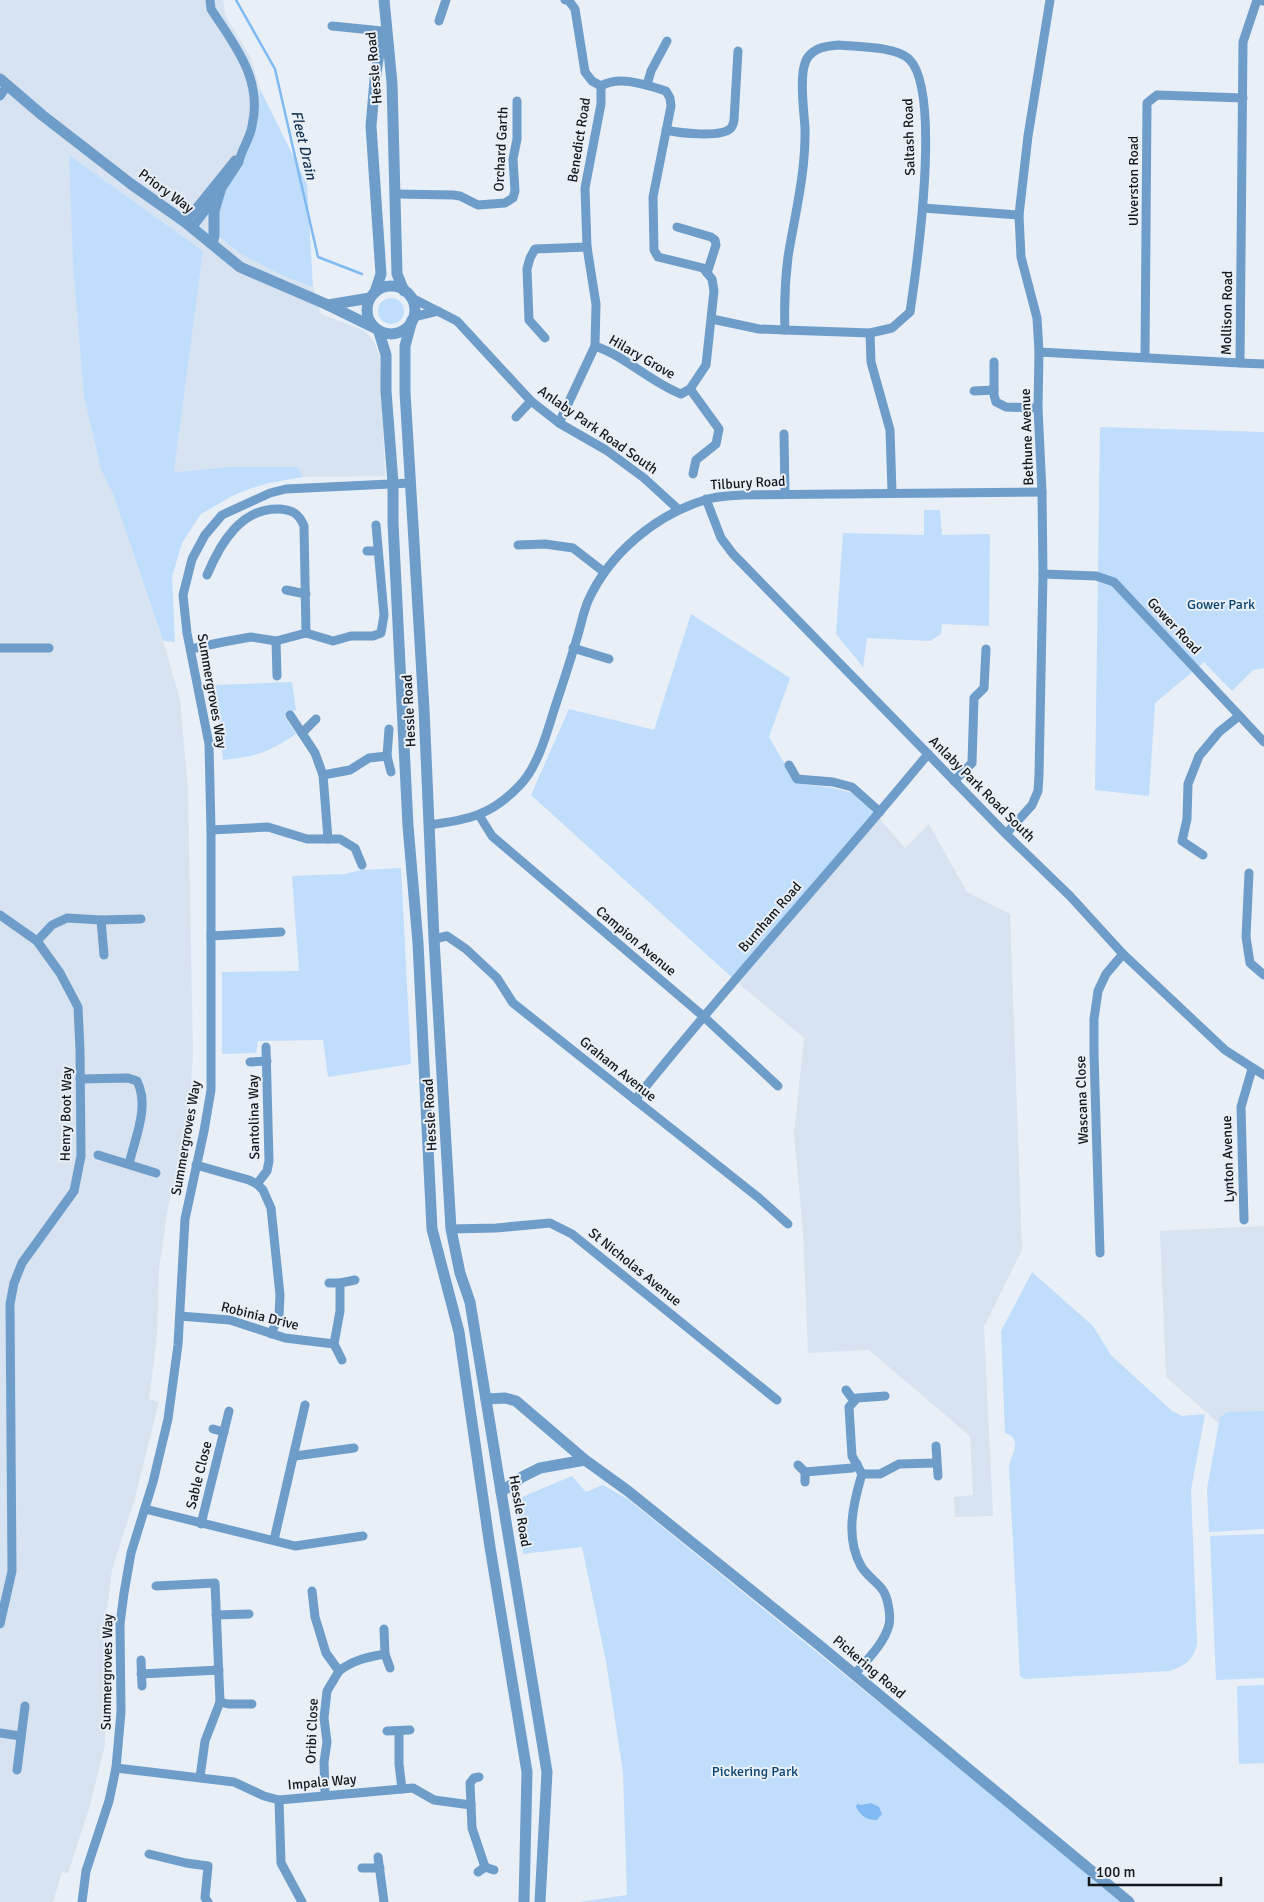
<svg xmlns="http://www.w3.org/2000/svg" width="1264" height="1902" font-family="Signika,sans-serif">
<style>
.built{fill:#d7e3f0}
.green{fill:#c0ddfb}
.water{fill:#81baf2}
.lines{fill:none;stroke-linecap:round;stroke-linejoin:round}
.stream{stroke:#81baf2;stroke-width:2.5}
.minor{stroke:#6f9dca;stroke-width:9}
.tertiary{stroke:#6f9dca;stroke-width:11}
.labels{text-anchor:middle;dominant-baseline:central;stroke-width:4;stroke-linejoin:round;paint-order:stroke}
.street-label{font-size:14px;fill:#15181a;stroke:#e8eff6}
.park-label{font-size:14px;fill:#0d4370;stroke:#e8eff6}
.water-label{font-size:15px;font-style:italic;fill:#163451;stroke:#e8eff6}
</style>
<rect width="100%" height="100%" fill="#e8eff6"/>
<g class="built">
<polygon points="0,0 223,0 226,17 250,56 260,89 254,136 210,229 238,252 281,275 313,287 321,314 365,331 375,343 380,359 385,476 303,477 298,467 229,467 174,472 203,251 70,156 73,265 84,397 101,470 113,494 168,657 180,700 188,790 193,1055 190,1098 184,1150 168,1207 159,1269 157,1335 149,1399 159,1402 135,1498 112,1570 106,1617 105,1745 89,1809 68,1873 62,1872 53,1902 0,1902"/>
<polygon points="879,818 905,848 929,824 967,892 1010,914 1022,1250 984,1327 993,1516 955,1517 954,1497 973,1495 970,1436 869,1350 808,1353 803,1232 794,1134 804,1038 738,983"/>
<polygon points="1264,1226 1264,1463 1166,1377 1160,1231"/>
</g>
<g class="green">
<polygon points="260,89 307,184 313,287 281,275 238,252 210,229 207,210 254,136"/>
<polygon points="69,155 203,251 174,472 229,467 298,467 303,477 269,483 249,489 234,495 201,514 182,543 172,577 175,642 163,641 113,494 101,470 84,397 73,265"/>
<circle cx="391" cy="311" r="13"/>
<polygon points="1100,427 1264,432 1264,668 1253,670 1232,691 1204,662 1155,703 1149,796 1095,790"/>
<polygon points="924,510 940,510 942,535 990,534 989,626 942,624 941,634 930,641 867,638 863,667 836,634 843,533 924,535"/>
<polygon points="691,614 790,678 769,737 796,783 833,788 852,793 879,818 738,983 531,795 569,709 654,730"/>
<path d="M292 682 296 710 284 715 296 734C268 753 257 756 223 760L214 685Z"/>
<polygon points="401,868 411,1064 328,1077 323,1040 258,1041 256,1053 222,1054 222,972 299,971 292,876 345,874 361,870"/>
<path d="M1032 1272 1093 1326 1111 1355 1172 1411 1182 1416 1205 1414 1191 1490 1197 1643C1195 1659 1184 1666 1170 1671L1024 1679 1020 1676 1009 1466C1012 1454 1023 1438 1005 1433L1001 1331Z"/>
<polygon points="1264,1411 1264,1529 1209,1532 1207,1489 1220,1417 1228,1412"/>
<polygon points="572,1476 586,1492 603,1485 629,1500 1125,1902 579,1902 627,1895 623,1772 606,1661 582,1547 523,1554 515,1500"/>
<polygon points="1264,1534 1264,1678 1216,1680 1210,1536"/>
<polygon points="1264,1685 1264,1763 1239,1764 1237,1686"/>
</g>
<path class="water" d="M871 1803 879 1807 882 1814 877 1820C866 1820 861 1816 856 1807L857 1804 861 1805Z"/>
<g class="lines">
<polyline class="stream" points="236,0 275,69 318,257 362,274"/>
<g class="minor">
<polyline points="565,0 569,1 575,9 585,72 592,81 601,86"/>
<polyline points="439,21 446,0"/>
<polyline points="332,26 382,31"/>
<path d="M839 45C857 47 895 46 909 59 942 91 917 265 910 312L892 328 870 333 785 330C784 305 785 281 788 257 795 214 806 172 805 128 804 111 798 70 808 57 816 47 827 46 839 45Z"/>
<polyline points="647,85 651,71 667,41"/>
<polyline points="0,96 7,86"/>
<path d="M666 130C679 133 722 138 731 128 732 127 734 122 734 120L738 51"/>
<polyline points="396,194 453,195 460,196 478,205 505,203 513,198 515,191 513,159 517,139 517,101"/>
<polyline points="923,208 1019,215"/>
<polyline points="185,222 235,160"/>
<polyline points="677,227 711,237 715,240 716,245 707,273"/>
<path d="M192 228 220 191 239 162C241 150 250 139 252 126 263 79 235 46 211 9L210 0"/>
<polyline points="410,297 457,321 531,401 559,423 606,450 644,478 679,510"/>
<polyline points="413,317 438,311"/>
<polyline points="712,319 759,329 785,330"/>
<polyline points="870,333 871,362 890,430 892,492"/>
<polyline points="545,338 529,320 527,269 530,258 535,249 587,247"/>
<path d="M595 346C627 357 650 382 681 394L690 389 719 429 716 444 696 460 693 474"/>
<polyline points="1039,352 1240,363 1243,42 1257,0"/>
<polyline points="1145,357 1147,103 1157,95 1243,98"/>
<polyline points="994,362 994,395 996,402 1006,407 1038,408"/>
<polyline points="1240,363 1264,364"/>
<polyline points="974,391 994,390"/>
<polyline points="516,417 531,401"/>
<path d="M559 423 595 346 596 304 587 247 585 188 601 104V86C620 75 646 85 666 91L670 98 671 106 653 197 654 250 658 257 703 268 712 279 714 291 706 365 690 389"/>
<polyline points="784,434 785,494"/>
<polyline points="706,499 721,538 733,554 1006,834 1070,896 1123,954 1225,1050 1264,1075"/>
<polyline points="518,545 545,544 573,548 604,572"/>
<polyline points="367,551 377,551"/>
<polyline points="1043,574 1096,576 1114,582 1264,742"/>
<path d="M207 575C220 544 241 507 280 509 293 510 299 514 304 526L306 633"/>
<polyline points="286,590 306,594"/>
<polyline points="276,641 277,676"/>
<polyline points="0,648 49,648"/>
<polyline points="573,648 609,659"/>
<polyline points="191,649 223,642 251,637 276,641 306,633 333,641 351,636 373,636 381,633 384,615 376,525"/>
<polyline points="290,715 315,753 323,775 328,839"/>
<polyline points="389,729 387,756 391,772"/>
<polyline points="302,733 316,719"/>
<polyline points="789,765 797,779 833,782 852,787 880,812"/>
<polyline points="323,775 350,770 369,758 387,756"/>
<polyline points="954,781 972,763 974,698 984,688 986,649"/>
<polyline points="479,815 492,836 703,1016 778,1086"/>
<path d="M429 825C468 820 492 815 520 785 537 768 547 733 554 710 562 686 570 662 577 638 581 625 583 613 588 601 609 554 655 515 705 500 716 496 730 496 742 495L1042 492"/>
<polyline points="211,830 268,827 307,839 340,839 355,848 362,865"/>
<polyline points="1006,834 1032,805 1038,791 1039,775 1043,574 1042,492 1038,408 1039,352 1037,318 1021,257 1019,215 1028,136 1050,0"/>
<polyline points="1203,855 1182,841 1187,819 1188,784 1199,756 1219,732 1239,716"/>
<polyline points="1249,873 1246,937 1250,963 1264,975"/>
<polyline points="0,915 37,941 60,973 78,1007 80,1050 81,1156 74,1191 22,1263 14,1283 10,1304 12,1571 0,1624"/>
<polyline points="101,920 104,955"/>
<polyline points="211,936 281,932"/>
<polyline points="434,939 447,936 466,949 497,978 513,1003 759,1198 788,1224"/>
<polyline points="37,941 52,925 67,918 101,920 141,919"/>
<polyline points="266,1047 269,1161 267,1171 257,1184 263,1190 271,1208 280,1295 279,1316 271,1334"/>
<polyline points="250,1062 267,1061"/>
<path d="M80 1079 128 1078 137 1081C150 1106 135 1138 129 1164"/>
<path d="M635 1100C729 982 832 871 928 754"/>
<polyline points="98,1155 156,1173"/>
<polyline points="196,1165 249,1180 257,1184"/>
<polyline points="1244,1220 1241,1107 1252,1069"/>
<polyline points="451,1229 496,1228 550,1223 572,1234 777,1400"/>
<polyline points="1100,1253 1094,1054 1094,1019 1098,991 1106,974 1123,954"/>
<polyline points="329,1283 340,1283 355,1280"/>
<polyline points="180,1316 230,1320 285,1338 334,1344 340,1311 340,1283"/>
<polyline points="334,1344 342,1360"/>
<polyline points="846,1390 854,1401"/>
<polyline points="213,1429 224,1432"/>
<polyline points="936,1446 938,1476"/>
<polyline points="295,1456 354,1448"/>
<polyline points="798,1465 805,1472 805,1482"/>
<polyline points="805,1472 852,1468 857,1464"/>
<polyline points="862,1474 880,1474 899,1464 936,1463"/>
<polyline points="145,1509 295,1546 363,1536"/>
<polyline points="201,1524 229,1411"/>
<polyline points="274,1540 305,1405"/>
<polyline points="156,1586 215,1583 220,1702 205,1741 200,1777"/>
<polyline points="312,1591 315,1617 326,1653 339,1671 327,1691 324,1718 327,1742 324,1762 325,1795"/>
<polyline points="216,1615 249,1614"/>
<polyline points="384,1629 385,1654 390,1668"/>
<polyline points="141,1660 142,1686"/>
<path d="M339 1671C353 1660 368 1657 385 1654"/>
<polyline points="141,1674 219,1670"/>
<path d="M854 1675C866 1661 884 1644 889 1625 891 1615 888 1597 882 1589 876 1581 866 1575 861 1566 845 1537 853 1504 862 1474L852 1456 849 1407 857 1398 885 1396"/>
<polyline points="220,1702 228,1704 252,1704"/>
<polyline points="387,1731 410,1730"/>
<polyline points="399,1731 399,1764 402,1789"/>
<polyline points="0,1733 20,1736"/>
<polyline points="116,1768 234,1782 264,1796 279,1800 413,1788 434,1800 471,1805 472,1828 485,1867"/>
<polyline points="17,1770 25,1706"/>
<polyline points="279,1800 281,1863 302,1902"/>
<polyline points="471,1805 470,1783 474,1778 479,1777"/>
<polyline points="149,1854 186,1863 208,1866 205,1898 208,1902"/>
<polyline points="378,1857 384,1902"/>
<polyline points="362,1868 380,1868"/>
<polyline points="478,1872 485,1867 494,1870"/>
<polyline points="82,1902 86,1871 109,1801 116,1768 121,1712 120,1624 124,1593 131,1553 153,1482 168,1419 178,1345 185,1219 204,1131 211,1090 211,830 209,744 187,633 183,595 192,559 205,535 222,515 270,493 286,489 411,483"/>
</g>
<g class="tertiary">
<polyline points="384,0 392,83 397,274 404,291"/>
<polyline points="1263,0 1264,0"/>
<polyline points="0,79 42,115 131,184 185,222 240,267 328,305 373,327"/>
<polyline points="212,244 214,236 214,211 220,191"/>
<circle cx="391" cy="310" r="24"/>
<polyline points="375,292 381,274 371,126 375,80 382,33"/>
<polyline points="328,305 370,298"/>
<polyline points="412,320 405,346 405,392 424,709 434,939 451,1229 460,1273 470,1302 547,1772 540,1902"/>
<polyline points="379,332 386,355 386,391 393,483 393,523 408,826 418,943 432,1229 459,1332 490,1547 527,1772 524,1902"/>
<polyline points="486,1399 505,1398 516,1401 585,1460 628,1491 819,1645 1129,1902"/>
<polyline points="501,1492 522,1477 540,1468 585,1460"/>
</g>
</g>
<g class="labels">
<g class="street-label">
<text transform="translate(374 68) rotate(-95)">Hessle Road</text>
<text transform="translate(909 137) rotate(-92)">Saltash Road</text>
<text transform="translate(579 140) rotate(-81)">Benedict Road</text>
<text transform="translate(501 149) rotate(-87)">Orchard Garth</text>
<text transform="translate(1133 181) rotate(-90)">Ulverston Road</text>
<text transform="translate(166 191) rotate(36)">Priory Way</text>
<text transform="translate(1227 313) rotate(-89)">Mollison Road</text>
<text transform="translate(642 357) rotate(30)">Hilary Grove</text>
<text transform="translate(598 430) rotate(35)">Anlaby Park Road South</text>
<text transform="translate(1027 437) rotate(-92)">Bethune Avenue</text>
<text transform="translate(748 483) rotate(-3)">Tilbury Road</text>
<text transform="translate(1174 626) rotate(47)">Gower Road</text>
<text transform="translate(212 691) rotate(80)">Summergroves Way</text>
<text transform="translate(409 711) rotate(-93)">Hessle Road</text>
<text transform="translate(982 789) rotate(45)">Anlaby Park Road South</text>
<text transform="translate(770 917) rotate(-49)">Burnham Road</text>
<text transform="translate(636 941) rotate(40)">Campion Avenue</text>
<text transform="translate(618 1069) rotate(39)">Graham Avenue</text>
<text transform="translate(1082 1100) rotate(-92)">Wascana Close</text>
<text transform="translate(66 1114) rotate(-89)">Henry Boot Way</text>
<text transform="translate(430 1115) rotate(-93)">Hessle Road</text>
<text transform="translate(254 1117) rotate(-91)">Santolina Way</text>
<text transform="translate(186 1138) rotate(-80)">Summergroves Way</text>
<text transform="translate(1228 1159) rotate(-92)">Lynton Avenue</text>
<text transform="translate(635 1267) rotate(39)">St Nicholas Avenue</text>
<text transform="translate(260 1316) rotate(14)">Robinia Drive</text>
<text transform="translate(199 1475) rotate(-76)">Sable Close</text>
<text transform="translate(520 1511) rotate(80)">Hessle Road</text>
<text transform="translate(869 1667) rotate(40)">Pickering Road</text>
<text transform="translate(107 1672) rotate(-89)">Summergroves Way</text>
<text transform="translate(312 1731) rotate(-88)">Oribi Close</text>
<text transform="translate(322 1782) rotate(-5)">Impala Way</text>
</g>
<g class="park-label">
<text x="1221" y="604">Gower Park</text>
<text x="755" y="1771">Pickering Park</text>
</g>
<g class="water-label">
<text transform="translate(304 145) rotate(77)">Fleet Drain</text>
</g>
</g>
<path d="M1089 1877v8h132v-8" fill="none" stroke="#15181a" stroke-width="2.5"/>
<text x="1096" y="1877" font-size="15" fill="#15181a" stroke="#e8eff6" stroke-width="4" paint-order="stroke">100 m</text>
</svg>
